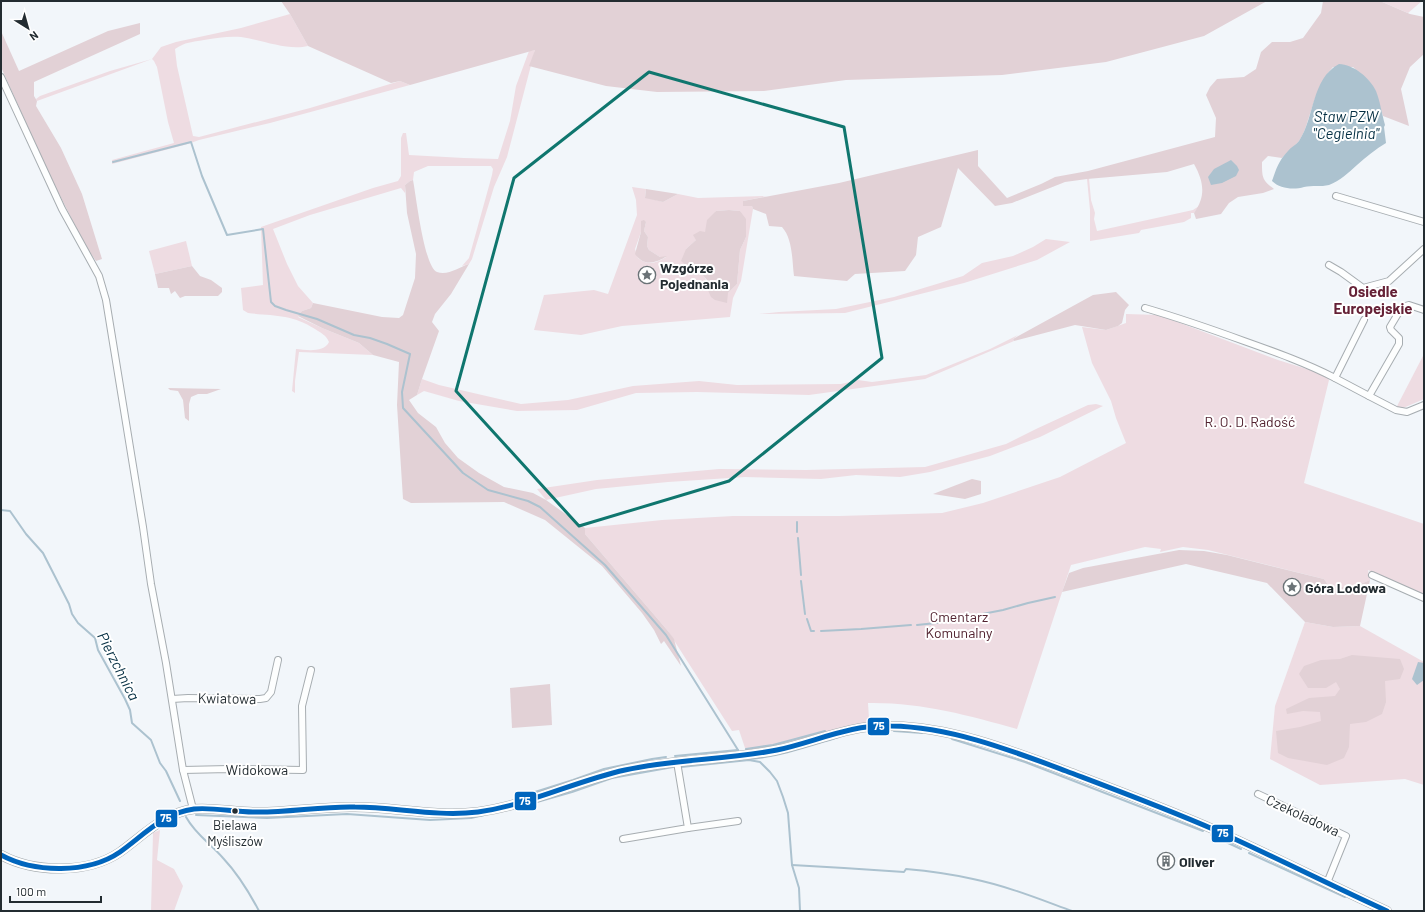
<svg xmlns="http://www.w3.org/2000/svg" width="1425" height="912" font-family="Barlow,sans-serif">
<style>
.green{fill:#eedce2;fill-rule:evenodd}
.forest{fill:#e2d1d6}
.water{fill:#acc2cf}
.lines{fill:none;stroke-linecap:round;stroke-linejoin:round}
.stream{stroke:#acc2cf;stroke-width:2}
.street-casing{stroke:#a7adb1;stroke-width:8}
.secondary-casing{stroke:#a7adb1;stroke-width:10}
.street{stroke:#fdfefe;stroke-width:6}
.secondary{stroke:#fdfefe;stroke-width:9}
.bus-1-casing{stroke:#fff;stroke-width:8}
.bus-1{stroke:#0065bd;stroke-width:5}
.marked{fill:none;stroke:#0f766e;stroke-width:3;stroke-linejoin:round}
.bus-dot{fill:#232c31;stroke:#fff;stroke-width:1.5}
.labels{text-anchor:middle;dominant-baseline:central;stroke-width:4;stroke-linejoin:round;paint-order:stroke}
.bus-label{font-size:13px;fill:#232c31;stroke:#fff}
.poi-label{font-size:14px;font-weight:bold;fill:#232c31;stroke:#fff;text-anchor:start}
.park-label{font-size:14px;fill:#522330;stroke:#fff}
.street-label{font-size:14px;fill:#232c31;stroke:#fff}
.water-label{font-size:15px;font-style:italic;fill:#042e42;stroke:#fff}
.neighbourhood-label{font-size:15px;font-weight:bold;fill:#652136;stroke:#fff}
.line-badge{stroke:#fff;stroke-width:1.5}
.badge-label{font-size:11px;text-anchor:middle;font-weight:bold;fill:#fff}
</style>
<rect width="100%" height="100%" fill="#f2f6fa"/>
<g class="green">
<polygon points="1380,1 1422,1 1408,13"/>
<path d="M290 14 308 46C288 51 262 40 241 37 228 36 217 38 204 40 192 42 185 42 175 49L177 66 193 136 199 137 310 108 400 81 410 85 270 123 199 140 188 144 112 164V160L174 143 168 122 157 67 154 61 152 59 37 101 36 99 40 96 110 71 152 59 161 47 176 42 241 28Z"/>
<path d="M535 50 507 157 494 187 472 259 469 264 462 266 469 258 492 175 493 169 491 166H428L414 172 413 180 410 181 405 185V193L401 188 310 215 273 229 287 264 298 286 313 303 311 308 302 311 298 317 322 328 359 343 373 355 299 352 295 381V393L292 391 296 349C306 350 324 353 329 342 326 335 321 333 315 329 292 314 274 316 248 313L243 310 241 288 263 285 261 227 373 188 398 181 401 176V138L403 133H406L409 155 464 158 498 159 510 121 516 86 529 51Z"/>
<polygon points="1089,178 1091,200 1095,213 1094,219 1097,231 1193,210 1199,206 1194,213 1191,213 1191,218 1184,222 1141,230 1139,233 1090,241 1090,210 1087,179"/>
<path d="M632 187 646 189 645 197 663 202 678 194 698 198 767 196 743 201 752 206 753 209 741 281 733 298 730 317 622 326 581 335 534 330 544 295 594 290 608 294 637 215 636 200ZM729 210 740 211 746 237 740 250 737 284 728 293 707 288C707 275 702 274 691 269L686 249 705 232 716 211ZM641 221 646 222 644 231 648 237 647 246 649 250 660 257H666C657 263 647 266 638 258L635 249 641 232Z"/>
<polygon points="1046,239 1070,242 1037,260 964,283 845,313 759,314 779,312 836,309 894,297 963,276 982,263 1013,256 1033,247"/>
<polygon points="186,241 192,266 155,274 149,251"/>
<path d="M1126 314 1159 315 1278 360 1326 375 1329 380 1304 483 1424 524V595L1368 570 1370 580C1354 587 1346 588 1329 586L1324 579 1208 550 1183 547 1160 552 1161 549 1145 547 1071 565 1017 729C968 715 919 702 868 703L869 719 866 723 782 745 746 751 739 730 732 731 668 631 585 534V528L662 520 733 516H839L942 513 983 503 1060 477 1126 443 1116 418 1111 401 1092 363 1082 327 1106 330 1126 323Z"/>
<polygon points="1018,335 1013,339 1014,341 925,379 809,395 697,392 636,393 577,410 517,411 459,401 424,391 417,395 422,379 439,385 521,404 568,400 633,386 699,381 737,385 841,384 858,380 872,382 926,375 990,349"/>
<polygon points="1424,354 1424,399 1394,412"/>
<polygon points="1096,404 1103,406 1040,437 990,456 930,472 900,477 856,475 821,479 745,477 668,482 596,489 546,500 537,489 597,480 719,469 806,470 925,467 1006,444 1036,429 1088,405"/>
<polygon points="1305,622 1333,627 1360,626 1424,662 1424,785 1405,779 1320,785 1270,759 1275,706"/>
<polygon points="160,830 157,860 174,869 183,886 174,911 151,911 153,833"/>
</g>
<g class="forest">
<polygon points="281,1 1267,1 1204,36 1106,62 1002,75 846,80 764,91 657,92 606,86 529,66 535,50 410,85 400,81 391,83 308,46 290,14"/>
<path d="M1323 1H1380L1410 14 1424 17V54L1410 67 1401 89 1409 126 1383 116 1375 90 1369 81 1353 67H1333C1319 82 1314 102 1308 120 1306 127 1303 135 1299 141 1296 145 1286 153 1282 158L1268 156 1262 162C1262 177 1262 180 1274 189L1263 193 1238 197 1229 203 1221 214 1196 219 1194 213C1206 196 1204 182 1194 164L1167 172 1087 179 1065 182 1012 203 995 206 958 168 941 227 918 237 916 255 905 271 855 274 847 281 794 276C792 261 793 239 782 227L769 226 766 214 753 209 752 206H743V201L839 183 978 150V166L1007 198 1041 184 1055 177 1088 171 1215 137 1216 118 1206 95 1210 87 1217 79 1244 77 1256 69 1261 52 1272 42H1290L1303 38 1321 13Z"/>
<polygon points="140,23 140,34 34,82 34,96 37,101 36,106 61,148 82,194 102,259 96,261 86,247 50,176 1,67 1,31 19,71 108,31"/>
<path d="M413 180C416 195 424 267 437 272 448 276 459 267 469 264L451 294 435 314 432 322 439 331 422 379 417 395 409 400 418 413 436 427 445 443 458 458 479 473 504 487 533 493 546 500 585 528V534L668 631 674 639 681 666 664 641 661 644 654 630 642 613 602 566 545 520 504 502 411 503 403 499 397 405 399 362 373 355 359 343 322 328 298 316 302 311 311 308 313 303 382 317 399 318 403 315 415 278 416 254 407 213 405 185 410 181Z"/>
<polygon points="646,189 678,194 663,202 645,198"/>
<polygon points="729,210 740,211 746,219 746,237 740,250 737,284 728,293 727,303 715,300 711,297 707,288 707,280 701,273 691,269 681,261 686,249 696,240 693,235 700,231 705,232 707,220 716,211"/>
<path d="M644 220 646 222 644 231 648 237 647 246 649 250 660 257 667 256C655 264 643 266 635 254L641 232V221Z"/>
<polygon points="192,266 200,276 211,280 222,288 222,292 218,296 185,296 180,298 175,291 171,294 169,288 158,288 155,274"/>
<polygon points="1116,292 1129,305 1125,310 1122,323 1118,326 1106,330 1075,325 1014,341 1013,339 1093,295"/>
<polygon points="168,388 221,389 207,394 198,394 191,397 189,404 189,421 185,418 183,400 178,391 170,390"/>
<polygon points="972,479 981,481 981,494 965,499 933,494"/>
<path d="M1179 550 1204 551 1227 555 1324 579 1329 586C1346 588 1354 587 1370 580L1360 626 1333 627 1305 622 1267 583 1186 564 1062 592 1069 573 1083 568Z"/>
<polygon points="1352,655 1400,659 1404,669 1400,679 1385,681 1386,702 1382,714 1366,722 1350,724 1349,747 1344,758 1327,765 1288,758 1278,753 1276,731 1300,727 1321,721 1320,712 1303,711 1287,714 1286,709 1309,698 1335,696 1340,689 1336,682 1326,688 1308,688 1299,674 1304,666 1321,660 1340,659"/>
<polygon points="550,684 552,725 512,728 510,688"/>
</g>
<g class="water">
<path d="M1339 64C1353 64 1370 78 1376 91 1380 101 1382 114 1385 125L1384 127 1386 143C1376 149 1366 157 1357 165 1348 173 1340 181 1329 185 1321 187 1312 185 1304 187 1294 190 1280 189 1272 181 1277 167 1278 162 1288 151 1291 147 1296 145 1299 141 1315 117 1311 79 1339 64Z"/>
<polygon points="1231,160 1237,166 1239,170 1236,176 1222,183 1211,185 1208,177 1214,169"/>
<polygon points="1418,662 1424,663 1424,680 1417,685 1412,679"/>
</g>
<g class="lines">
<g class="stream">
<polyline points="113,162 191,142 202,176 227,235 263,229 271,302 275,306 286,310 317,319 354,335 370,338 387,344 410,354 402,392 403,408 463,473 488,490 528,501 540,507 605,565 666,635 738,750"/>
<polyline points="1,510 10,511 26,534 43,553 69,604 72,614 78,623 95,638 98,650 125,699 130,710 132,723 151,740 160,763 166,771 180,801"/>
<polyline points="797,522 797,532"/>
<polyline points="798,538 801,575"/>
<polyline points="801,581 805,614"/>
<polyline points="807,619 811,631 814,631"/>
<polyline points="917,625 936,623 1003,610 1028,603 1055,597"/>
<polyline points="821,631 861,629 911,625"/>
<polyline points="871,731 882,730"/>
<polyline points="894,731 922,733"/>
<polyline points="952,739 1025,762 1203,831"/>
<polyline points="746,749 773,745 825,731"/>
<polyline points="675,756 738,750"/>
<path d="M750 759C781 756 809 746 839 737"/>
<polyline points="681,767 749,760 760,762 770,772 777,781 783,797 788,813 792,865 799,888 800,911"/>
<polyline points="516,798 573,780 604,769 652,759 666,757"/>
<polyline points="516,808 572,792 612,778 673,767"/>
<polyline points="196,815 267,818 347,814 430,820 471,818 484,815"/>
<path d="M186 817C196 835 210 843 223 858 238 874 249 892 259 911"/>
<polyline points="1211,835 1241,849"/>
<polyline points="1249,853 1345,897"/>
<path d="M792 865 844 868 904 872 906 869C929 871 951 874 973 879 1007 886 1039 899 1072 911"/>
</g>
<defs>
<g id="street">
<polyline points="1,77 62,209 99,276 106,300 143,527 151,584 166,663 183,770 193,809"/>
<polyline points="1336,196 1424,222"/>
<polyline points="1329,265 1341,272 1363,288 1389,281 1424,249"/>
<path d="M1145 308C1179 318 1211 329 1244 341 1275 352 1306 363 1335 378"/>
<polyline points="1364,320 1335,378 1369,396 1399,344 1399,338 1391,330 1390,327 1402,307 1409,305 1424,310"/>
<polyline points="1369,396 1396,410 1407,412 1424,405"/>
<polyline points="1372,575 1424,598"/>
<polyline points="172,699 188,698 260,699 266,698 271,692 278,660"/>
<polyline points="183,770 229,769 303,770 302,706 311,670"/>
<polyline points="1258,794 1346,836 1327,883"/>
<polyline points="688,828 738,821"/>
<polyline points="623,839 688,828 677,762"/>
</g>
<path id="secondary" d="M1 855C34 873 88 874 120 852 144 835 163 813 194 809 212 807 234 812 253 812 287 813 321 806 355 807 396 807 436 817 478 812 529 805 575 781 625 770 675 759 727 760 777 750 815 742 851 724 891 726 951 727 1010 750 1066 771 1116 790 1167 809 1215 830 1273 856 1330 885 1387 911"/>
</defs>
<use href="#street" class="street-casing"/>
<use href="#secondary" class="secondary-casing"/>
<use href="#street" class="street"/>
<use href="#secondary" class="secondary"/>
<defs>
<path id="bus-1" d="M1 855C34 873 88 874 120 852 144 835 163 813 194 809 212 807 234 812 253 812 287 813 321 806 355 807 396 807 436 817 478 812 529 805 575 781 625 770 675 759 727 760 777 750 815 742 851 724 891 726 951 727 1010 750 1066 771 1116 790 1167 809 1215 830 1273 856 1330 885 1387 911"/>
</defs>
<use href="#bus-1" class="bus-1-casing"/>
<use href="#bus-1" class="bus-1"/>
</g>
<path class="marked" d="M649 72 844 127 882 358 729 481 579 526 456 391 514 178Z"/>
<defs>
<symbol id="sight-ring" viewBox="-11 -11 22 22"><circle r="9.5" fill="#fff" stroke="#6b7377" stroke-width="1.5"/><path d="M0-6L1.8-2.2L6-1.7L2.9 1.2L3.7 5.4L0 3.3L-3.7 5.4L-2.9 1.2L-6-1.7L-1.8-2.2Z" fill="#6b7377"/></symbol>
<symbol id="building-ring" viewBox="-11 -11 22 22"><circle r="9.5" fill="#fff" stroke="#6b7377" stroke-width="1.5"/><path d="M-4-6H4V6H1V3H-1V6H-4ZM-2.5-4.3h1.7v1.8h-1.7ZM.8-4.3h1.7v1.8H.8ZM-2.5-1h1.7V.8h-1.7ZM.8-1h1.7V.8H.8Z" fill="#6b7377"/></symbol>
</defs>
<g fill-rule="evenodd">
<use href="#sight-ring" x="637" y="265" width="20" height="20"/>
<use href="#sight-ring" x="1282" y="577" width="20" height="20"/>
<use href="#building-ring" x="1156" y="851" width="20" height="20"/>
</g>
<circle class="bus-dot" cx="235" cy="811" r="3.5"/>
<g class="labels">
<g class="bus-label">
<text x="235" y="825">Bielawa<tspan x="235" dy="16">Myśliszów</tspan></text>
</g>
<g class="poi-label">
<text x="660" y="267">Wzgórze<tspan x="660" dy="16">Pojednania</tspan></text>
<text x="1305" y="587">Góra Lodowa</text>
<text x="1179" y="861">Oliver</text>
</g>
<g class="park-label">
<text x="1250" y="421">R. O. D. Radość</text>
<text x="959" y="616">Cmentarz<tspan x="959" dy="16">Komunalny</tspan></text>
</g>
<g class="street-label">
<text transform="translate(227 698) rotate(1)">Kwiatowa</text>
<text x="257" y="769">Widokowa</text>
<text transform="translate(1303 815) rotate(25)">Czekoladowa</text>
</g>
<g class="water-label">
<text x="1346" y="116">Staw PZW<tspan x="1346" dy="17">"Cegielnia"</tspan></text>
<text transform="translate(119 666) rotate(63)">Pierzchnica</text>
</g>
<g class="neighbourhood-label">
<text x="1373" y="291">Osiedle<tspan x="1373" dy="17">Europejskie</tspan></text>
</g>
</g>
<g class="line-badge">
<rect x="867" y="717" width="23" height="19" rx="4" fill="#0065bd"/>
<rect x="514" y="791" width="23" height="20" rx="4" fill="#0065bd"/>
<rect x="155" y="809" width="23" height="19" rx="4" fill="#0065bd"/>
<rect x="1211" y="824" width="23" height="19" rx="4" fill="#0065bd"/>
</g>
<g class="badge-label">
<text x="879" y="730">75</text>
<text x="525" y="805">75</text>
<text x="166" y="822">75</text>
<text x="1223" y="837">75</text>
</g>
<rect width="1425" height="912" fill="none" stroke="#232c31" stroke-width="4"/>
<g transform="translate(28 28) rotate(143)" stroke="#ffffff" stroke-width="3" paint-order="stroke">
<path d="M0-3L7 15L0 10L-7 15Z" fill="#232c31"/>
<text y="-6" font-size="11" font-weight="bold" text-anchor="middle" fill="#232c31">N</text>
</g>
<path d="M10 896v6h91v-6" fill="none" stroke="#232c31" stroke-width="2"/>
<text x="16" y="896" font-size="12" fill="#232c31" stroke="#ffffff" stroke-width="3" paint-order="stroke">100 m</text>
</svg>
